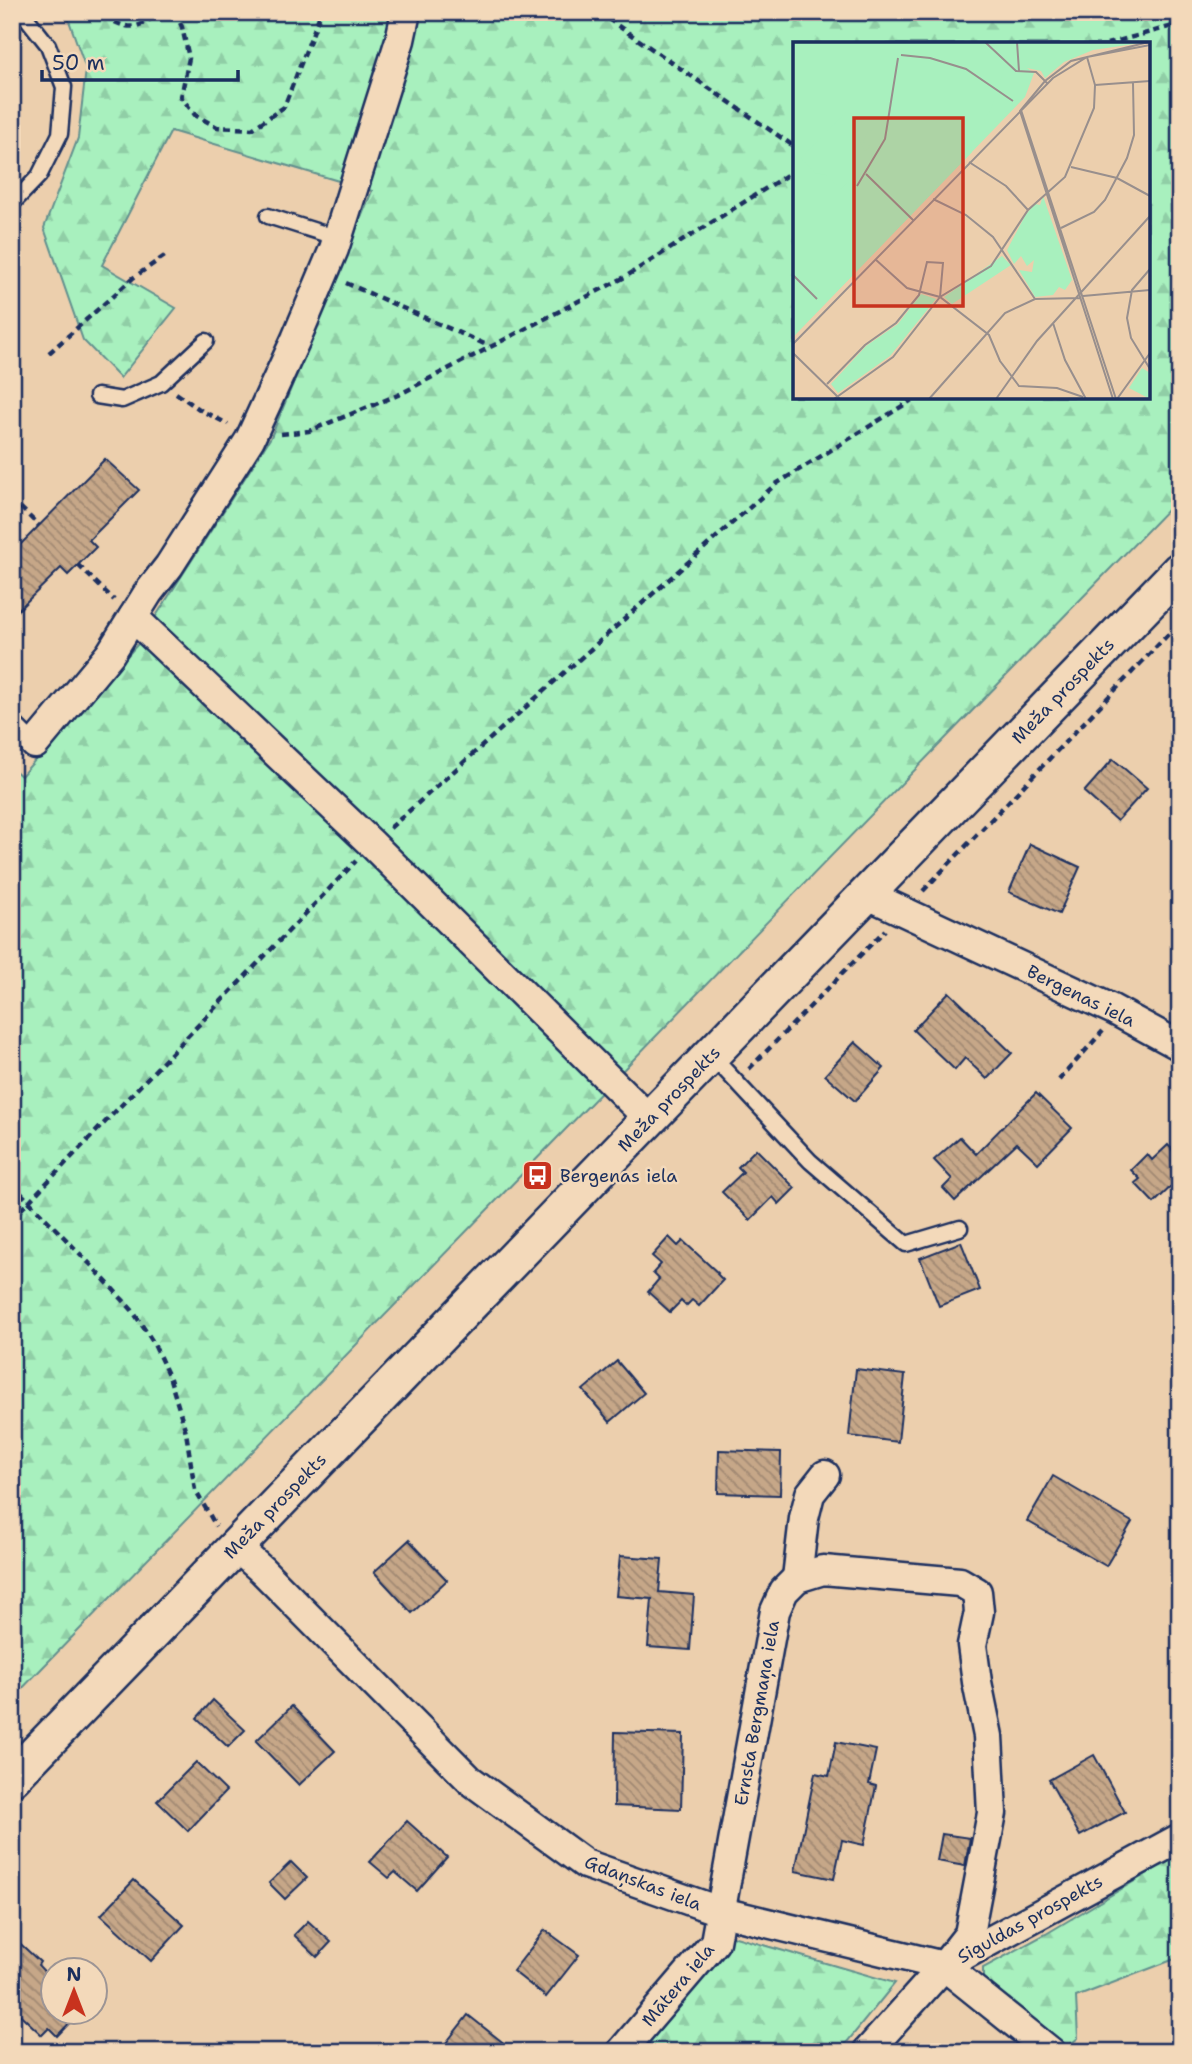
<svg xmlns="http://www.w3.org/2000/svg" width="1192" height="2064" font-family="'Shantell Sans',sans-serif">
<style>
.forest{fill:url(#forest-firs);stroke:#62908e;stroke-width:2;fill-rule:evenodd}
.building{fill:url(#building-back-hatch);stroke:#1b2f5e;stroke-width:2}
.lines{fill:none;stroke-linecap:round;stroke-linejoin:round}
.service-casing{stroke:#1b2f5e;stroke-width:19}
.minor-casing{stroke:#1b2f5e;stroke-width:33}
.tertiary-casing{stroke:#1b2f5e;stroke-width:40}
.path{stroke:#1b2f5e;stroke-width:4.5;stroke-dasharray:7 5;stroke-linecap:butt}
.service{stroke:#f3d9ba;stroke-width:14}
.minor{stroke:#f3d9ba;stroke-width:28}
.tertiary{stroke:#f3d9ba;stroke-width:35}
.labels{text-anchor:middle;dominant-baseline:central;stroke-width:5;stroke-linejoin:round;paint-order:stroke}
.street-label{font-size:18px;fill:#1b2f5e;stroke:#f3d9ba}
.poi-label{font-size:18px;fill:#1b2f5e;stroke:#f3d9ba;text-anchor:start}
.inset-road{fill:none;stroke:#988f8d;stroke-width:2}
.view{fill:#c8321e;fill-opacity:0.15;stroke:#c8321e;stroke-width:3.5}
.inset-edge{fill:none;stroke:#1b2f5e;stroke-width:3.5}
</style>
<defs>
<pattern id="forest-firs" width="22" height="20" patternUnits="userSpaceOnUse" patternTransform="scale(1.75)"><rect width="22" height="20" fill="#a8f0be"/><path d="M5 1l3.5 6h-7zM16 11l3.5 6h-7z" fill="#90cea6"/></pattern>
<pattern id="building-back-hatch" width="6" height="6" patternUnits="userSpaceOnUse" patternTransform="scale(1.75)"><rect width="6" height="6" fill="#c6a788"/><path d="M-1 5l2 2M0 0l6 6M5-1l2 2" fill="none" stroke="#a08872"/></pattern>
</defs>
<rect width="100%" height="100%" fill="#eccfad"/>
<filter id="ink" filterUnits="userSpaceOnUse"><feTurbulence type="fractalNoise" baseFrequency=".0143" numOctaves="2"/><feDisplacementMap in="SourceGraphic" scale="14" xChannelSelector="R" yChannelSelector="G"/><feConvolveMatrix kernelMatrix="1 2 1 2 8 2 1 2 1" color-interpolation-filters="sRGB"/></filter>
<g filter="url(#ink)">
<g class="forest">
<path d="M66 12H1180V497L12 1699V768L21 776 138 644 271 437 372 191 171 131 102 265 176 308 120 378 83 340 44 228 78 138 86 69ZM795 44H1148V397H795Z"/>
<polygon points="1180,1854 1180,1957 1076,1997 1078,2038 1062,2051 983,1987 983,1968 1046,1934"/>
<polygon points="732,1936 895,1983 839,2052 642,2052"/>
</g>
<g class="building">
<polygon points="105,459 139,490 89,540 96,547 68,575 61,568 12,616 12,553"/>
<polygon points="1113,759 1147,788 1117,821 1084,792"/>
<polygon points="1030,844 1080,867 1059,914 1009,892"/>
<polygon points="949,992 1012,1053 987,1079 965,1058 955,1070 913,1030"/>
<polygon points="855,1042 884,1068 855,1101 825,1075"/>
<polygon points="1036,1093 1072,1128 1038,1163 1017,1143 955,1201 943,1188 952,1179 934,1160 960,1137 976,1154"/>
<polygon points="1168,1145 1180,1157 1180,1178 1154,1203 1135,1183 1140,1179 1131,1170 1147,1154 1152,1160"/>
<polygon points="756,1149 795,1188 779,1204 773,1197 750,1220 722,1192 743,1172 738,1167"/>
<polygon points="669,1237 678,1246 683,1241 718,1273 717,1274 723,1280 699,1306 692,1300 686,1306 681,1301 670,1312 648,1292 659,1279 653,1273 661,1264 652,1256"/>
<polygon points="961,1242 980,1290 939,1306 920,1258"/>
<polygon points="617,1361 644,1393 610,1422 583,1390"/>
<polygon points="856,1369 905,1375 898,1442 849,1436"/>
<polygon points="719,1450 781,1452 780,1495 718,1493"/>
<polygon points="1053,1476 1132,1522 1106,1566 1027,1521"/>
<polygon points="409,1540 447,1580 412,1613 374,1572"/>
<polygon points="620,1556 662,1559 659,1592 694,1595 690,1650 648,1647 652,1599 616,1596"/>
<polygon points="213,1700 245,1730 228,1747 197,1718"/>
<polygon points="292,1706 335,1751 299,1785 256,1741"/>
<polygon points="615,1732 683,1734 681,1809 614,1806"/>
<polygon points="836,1742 876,1750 869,1784 876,1786 864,1845 842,1840 834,1879 795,1871 815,1773 829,1776"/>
<polygon points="1094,1755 1125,1812 1080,1836 1049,1780"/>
<polygon points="196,1762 226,1791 188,1831 157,1801"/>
<polygon points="407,1821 447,1857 417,1891 395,1872 389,1878 370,1862"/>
<polygon points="942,1834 970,1838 965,1866 937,1861"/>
<polygon points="291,1862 307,1878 285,1899 269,1883"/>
<polygon points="134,1880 184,1925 151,1961 101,1915"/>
<polygon points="308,1921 331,1942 317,1957 294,1935"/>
<polygon points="545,1930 579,1955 546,1997 513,1971"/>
<polygon points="12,1936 40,1962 38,1965 52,1980 52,2012 80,2012 57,2036 49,2028 42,2035 12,2007"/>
<polygon points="468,2015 515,2052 439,2052"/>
</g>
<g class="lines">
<defs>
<g id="service">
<polyline points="12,204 39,176 60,134 64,87 48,45 22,12"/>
<polyline points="268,216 338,238"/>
<polyline points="97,396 122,400 161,383 206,341"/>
<polyline points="12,721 35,744"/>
<polyline points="712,1056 810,1161 906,1244 960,1228"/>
</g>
<g id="minor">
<polyline points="133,617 372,844 649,1119"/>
<polyline points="35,744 110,654 148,593 169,566 250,439 296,339 334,249 400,40 406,12"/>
<polyline points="866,894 1112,1009 1180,1046"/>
<polyline points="236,1547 262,1570 470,1780 585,1864 722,1912 944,1966 1051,2052"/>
<polyline points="797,1578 804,1518 810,1494 825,1475"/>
<polyline points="621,2052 715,1942 775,1611 784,1591 797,1578 823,1570 960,1582 977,1592 979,1612 972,1645 977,1682 988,1736 992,1813 969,1934 944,1966"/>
<polyline points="867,2052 944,1966 1180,1838"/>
</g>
<polyline id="tertiary" points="12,1778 1180,570"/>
</defs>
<use href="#service" class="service-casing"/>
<use href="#minor" class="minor-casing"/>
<use href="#tertiary" class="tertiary-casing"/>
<g class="path">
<path d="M111 12V20C134 33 141 25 161 12"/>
<polyline points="175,12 182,27 189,58 181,97 195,115 217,127 252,129 284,107 321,12"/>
<polyline points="598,12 795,147"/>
<polyline points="1107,44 1180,24"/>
<polyline points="346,283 489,346"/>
<polyline points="49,353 133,278 166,255"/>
<polyline points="176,393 202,411 228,424"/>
<polyline points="281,434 309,431 398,395 625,277 795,170"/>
<polyline points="12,499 39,526"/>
<polyline points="78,565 114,600"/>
<polyline points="390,828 776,484 917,397"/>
<polyline points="923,891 1180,622"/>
<polyline points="749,1069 885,930"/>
<polyline points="1059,1080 1103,1031"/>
<polyline points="12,1184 91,1265 132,1310 153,1342 170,1379 186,1432 195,1490 216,1526"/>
<polyline points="12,1219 356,861"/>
</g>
<use href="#service" class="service"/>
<use href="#minor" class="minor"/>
<use href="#tertiary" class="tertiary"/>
</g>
</g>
<defs>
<symbol id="bus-square" viewBox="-11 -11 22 22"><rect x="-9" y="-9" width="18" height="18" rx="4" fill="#c8321e" stroke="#f3d9ba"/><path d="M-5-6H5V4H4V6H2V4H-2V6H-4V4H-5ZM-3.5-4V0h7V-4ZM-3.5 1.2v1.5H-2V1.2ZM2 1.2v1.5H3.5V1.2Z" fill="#fff"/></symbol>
</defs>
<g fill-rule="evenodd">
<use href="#bus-square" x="520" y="1158" width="35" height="35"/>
</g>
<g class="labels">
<g class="street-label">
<text transform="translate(1063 691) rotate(-46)">Meža prospekts</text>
<text transform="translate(1081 996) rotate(26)">Bergenas iela</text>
<text transform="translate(669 1099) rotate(-46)">Meža prospekts</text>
<text transform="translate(275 1506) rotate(-46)">Meža prospekts</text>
<text transform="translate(757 1713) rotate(-80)">Ernsta Bergmaņa iela</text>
<text transform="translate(643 1883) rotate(21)">Gdaņskas iela</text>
<text transform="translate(1030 1919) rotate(-29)">Siguldas prospekts</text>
<text transform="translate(678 1985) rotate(-50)">Mātera iela</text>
</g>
<g class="poi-label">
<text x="560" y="1176">Bergenas iela</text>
</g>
</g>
<g transform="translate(793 42)">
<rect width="357" height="357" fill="#eccfad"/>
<path d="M0 0H345L348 1 300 8 271 20 252 36 248 29 234 26 241 31 232 55 0 295Z" fill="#a8f0be"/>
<path d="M0 0H220L221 23 212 24 198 67 177 101 179 110 0 295ZM54 69 67 76 65 96 72 110 77 104 70 100 76 88 95 93 73 134 63 146 55 140 48 147 33 133 22 131 8 116ZM250 154 279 238 272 248 266 245 260 253 242 255 226 228 239 230 241 218 234 224 228 214 221 222 214 208 233 172 242 162 247 163ZM209 214 218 223 159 262 151 255ZM128 252 143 257 97 314 45 351 38 342 73 304 105 282ZM349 326 357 331V357L336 346Z" fill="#a8f0be" fill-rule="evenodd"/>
<path class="inset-road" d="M192 0 223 29 243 30 254 41M224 0 226 29M108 13 137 16 173 27 220 59M302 43 357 39M228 68 323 357M176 120 213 144 235 168M278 125 324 136 357 154M73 132 120 178M64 144 92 97 105 16M140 157 173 173 200 195 242 257M268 186 301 170 312 158 334 116 341 93 340 41M82 217 114 246 147 255 196 293 207 319 226 344 264 346 290 355M357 227 339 248 334 276 338 296 357 327M0 233 24 257M290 254 357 248M260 281 272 318 293 357M0 302 260 36 294 15 357 3M0 311 47 357M34 342 72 303 103 281 126 253 134 220 150 221 147 255M41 357 100 315 147 255 198 224 235 168 272 135 301 66 302 43 294 15M136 357 212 271 242 257 287 256M203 357 244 299 357 174M320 357 227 69 252 39 278 19 356 0M324 357 357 311"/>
<path class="view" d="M61 76H170V264H61Z"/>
<rect width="357" height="357" class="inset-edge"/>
</g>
<rect width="1192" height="2064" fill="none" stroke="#f3d9ba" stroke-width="42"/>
<rect x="21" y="21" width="1150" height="2022" fill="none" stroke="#1b2f5e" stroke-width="2.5" filter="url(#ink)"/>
<g transform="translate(74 1991)"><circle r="33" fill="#f3d9ba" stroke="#9d9595" stroke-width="2"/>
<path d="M0-5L12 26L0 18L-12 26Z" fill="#c8321e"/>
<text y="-10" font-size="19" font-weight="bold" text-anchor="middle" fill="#1b2f5e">N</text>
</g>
<path d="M42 70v10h196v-10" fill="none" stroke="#1b2f5e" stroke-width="3.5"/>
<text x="52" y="70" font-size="21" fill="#1b2f5e" stroke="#f3d9ba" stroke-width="5" paint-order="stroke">50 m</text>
</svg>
